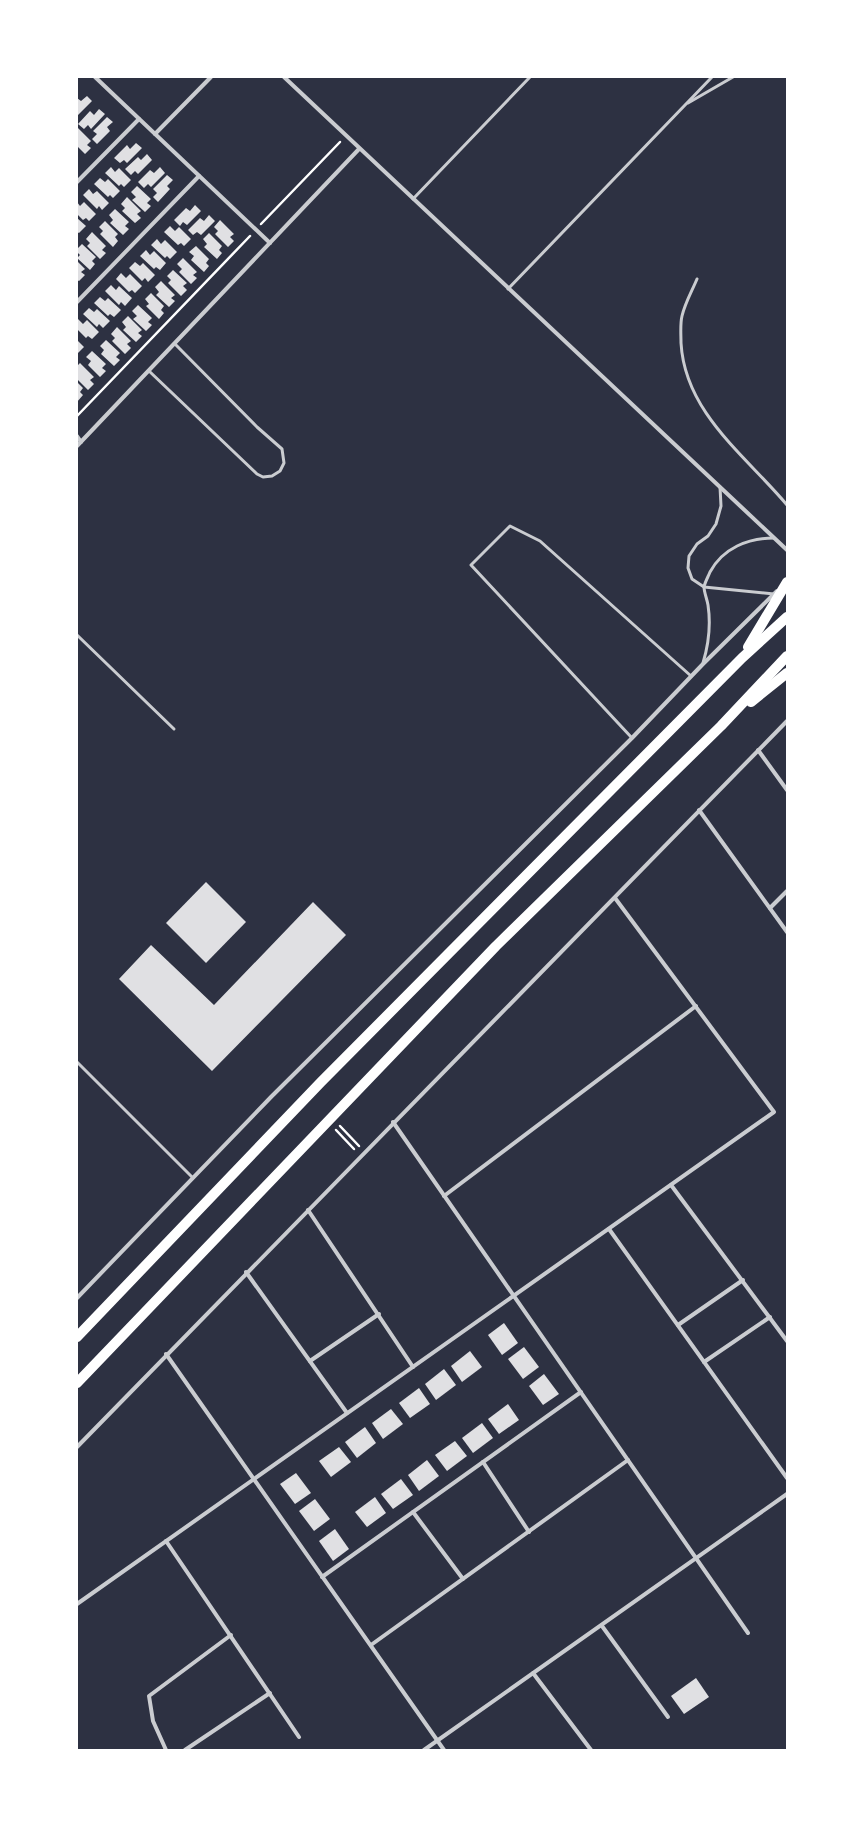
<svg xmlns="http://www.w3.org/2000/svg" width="864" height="1827" font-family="Merriweather,serif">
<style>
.building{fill:#e0e0e3}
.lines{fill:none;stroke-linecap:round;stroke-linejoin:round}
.path{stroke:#fff;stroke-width:2.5}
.service{stroke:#caccd0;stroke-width:3}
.minor{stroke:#caccd0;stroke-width:4}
.primary{stroke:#fff;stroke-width:10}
</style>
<rect width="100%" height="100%" fill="#2d3142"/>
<g class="building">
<polygon points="87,96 92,101 78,115 77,98 81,101"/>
<polygon points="99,109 105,114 91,129 88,125 84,129 78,124 90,111 94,115"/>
<polygon points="107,117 113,122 107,127 110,131 97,144 92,139 97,134 93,131"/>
<polygon points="77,127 91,141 87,145 91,148 85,154 77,146"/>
<polygon points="136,143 142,148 127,163 124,160 120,163 114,158 127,145 130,149"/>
<polygon points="147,154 152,160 138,174 135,171 131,175 125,169 138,157 141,160"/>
<polygon points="111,167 115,172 119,168 131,180 124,187 121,184 119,186 105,173"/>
<polygon points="160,167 165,173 151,187 148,184 144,188 138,182 150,170 154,173"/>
<polygon points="167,175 173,180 167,186 170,189 158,202 153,197 157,193 153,189"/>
<polygon points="100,178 105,182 108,179 120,191 113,198 110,195 108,197 94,184"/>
<polygon points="137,186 151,199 147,203 151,206 145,212 132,200 136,197 131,192"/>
<polygon points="89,189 93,194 97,191 109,203 102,210 99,206 97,209 83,195"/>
<polygon points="127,197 141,211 137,214 141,218 135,223 122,211 125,208 121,204"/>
<polygon points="77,202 80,206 84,202 96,214 89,221 86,218 83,220 77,214"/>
<polygon points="195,205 201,211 187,225 183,222 180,226 174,220 186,208 190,211"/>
<polygon points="115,209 129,222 125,226 129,229 123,235 110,223 113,220 109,215"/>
<polygon points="209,215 215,221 201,235 197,232 193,235 188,230 200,218 204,221"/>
<polygon points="77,218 86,226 79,233 77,232"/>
<polygon points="220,220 234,234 230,237 234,241 228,247 215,234 218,231 214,227"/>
<polygon points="105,221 118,234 115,237 118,241 113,247 100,234 103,231 99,227"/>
<polygon points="170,226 175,231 179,227 191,239 184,246 181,243 178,245 164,232"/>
<polygon points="92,232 106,246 102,250 106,253 100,259 87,246 90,243 86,239"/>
<polygon points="209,233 222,246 219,250 222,253 217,259 204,247 207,244 203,239"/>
<polygon points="157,239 161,244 165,240 177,252 170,259 167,256 165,258 151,245"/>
<polygon points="82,244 96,257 92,261 95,264 90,270 77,258 80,255 77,252 77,249"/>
<polygon points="196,246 209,259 206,263 209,266 204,272 191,260 194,256 189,252"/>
<polygon points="146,250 150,255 154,251 166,263 160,270 156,267 154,269 140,256"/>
<polygon points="183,258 197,272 193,275 197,278 191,284 179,272 182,269 177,264"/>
<polygon points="77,261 85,269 81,272 85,275 79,281 77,280"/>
<polygon points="135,262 140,266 143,263 155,275 148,282 145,278 142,281 129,268"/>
<polygon points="173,270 187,283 183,286 187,290 181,296 168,283 171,280 167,276"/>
<polygon points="121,273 126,278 130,274 142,286 135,293 132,290 129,292 116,279"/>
<polygon points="161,281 175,295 171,298 175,301 169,307 156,295 159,292 155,287"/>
<polygon points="111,285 116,290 119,286 132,298 125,306 121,302 119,305 105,291"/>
<polygon points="151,293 164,306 161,310 164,313 159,319 146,306 149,304 145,299"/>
<polygon points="100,297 105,301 108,298 121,310 114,317 110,314 108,316 94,303"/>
<polygon points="138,305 152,318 148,322 152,325 146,331 133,319 137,316 132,311"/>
<polygon points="89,308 94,312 97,309 110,321 103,328 99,324 97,327 83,314"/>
<polygon points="128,316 142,330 138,333 142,336 136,342 123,330 126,327 122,322"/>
<polygon points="78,319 83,324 87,320 99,332 92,339 88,336 86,338 77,329"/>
<polygon points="117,327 131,341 127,344 131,348 125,354 112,341 115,338 111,334"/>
<polygon points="77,340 84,347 77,354"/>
<polygon points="106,340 120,353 116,357 120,360 114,366 101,354 104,350 100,346"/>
<polygon points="92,351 106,364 102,368 106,371 100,377 88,365 91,361 86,357"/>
<polygon points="80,363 94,377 90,380 94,384 88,390 77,379 78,374 77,366"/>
<polygon points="77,382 83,388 80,392 83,395 77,402"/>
<polygon points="206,882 246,922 206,963 166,923"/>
<polygon points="313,902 346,935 212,1071 119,979 151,945 214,1005"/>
<polygon points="504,1323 518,1343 502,1355 488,1335"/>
<polygon points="524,1347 539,1367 523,1379 508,1359"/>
<polygon points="470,1351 482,1367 462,1382 451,1366"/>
<polygon points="444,1369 456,1385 436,1400 425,1384"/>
<polygon points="544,1374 559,1394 543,1405 529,1386"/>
<polygon points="419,1388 430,1404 410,1418 399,1403"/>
<polygon points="508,1404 519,1420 499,1434 488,1419"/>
<polygon points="391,1409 403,1424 383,1439 372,1423"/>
<polygon points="482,1423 493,1438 473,1453 462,1438"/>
<polygon points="365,1427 376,1443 357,1458 345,1442"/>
<polygon points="455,1441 467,1456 447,1471 435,1455"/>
<polygon points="339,1447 351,1462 331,1477 319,1461"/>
<polygon points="427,1460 439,1476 419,1491 408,1475"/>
<polygon points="296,1473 311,1493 295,1504 280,1484"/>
<polygon points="401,1479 413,1495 393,1509 381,1494"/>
<polygon points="375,1497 386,1513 367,1527 355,1512"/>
<polygon points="315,1499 330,1519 314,1531 299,1511"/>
<polygon points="335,1529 349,1549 333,1561 319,1541"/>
<polygon points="696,1678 709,1697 684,1714 671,1696"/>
</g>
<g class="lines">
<g class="path">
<polyline points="261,224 340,142"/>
<polyline points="77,416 250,236"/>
<polyline points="340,1126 359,1146"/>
<polyline points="336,1130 354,1149"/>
</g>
<g class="service">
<polyline points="688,103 733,77"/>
<polyline points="413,199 530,77"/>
<path d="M697 279C692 291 685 303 682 316 680 324 681 334 681 343 685 413 746 456 787 505"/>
<polyline points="508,289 712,77"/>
<polyline points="149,371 257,474 263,477 272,476 280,471 284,463 282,449 257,427 175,344"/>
<polyline points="720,487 721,506 716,524 708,536 697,544 689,556 688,568 692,579 704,587 774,594"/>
<polyline points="77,635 174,729"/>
<path d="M703 663C709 643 711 625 708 605 707 599 704 592 704 587 705 582 708 577 710 572 723 548 748 538 774 538"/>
<polyline points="632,738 471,565 510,526 540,541 691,676"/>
<polyline points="77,1062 193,1178"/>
</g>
<g class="minor">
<polyline points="95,77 270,243"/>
<polyline points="284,77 787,550"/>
<polyline points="155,134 211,77"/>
<polyline points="77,182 139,119"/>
<polyline points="77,302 199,176"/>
<polyline points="77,436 81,442"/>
<polyline points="77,446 359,149"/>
<polyline points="758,750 787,790"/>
<polyline points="699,810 787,932"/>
<polyline points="770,908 787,891"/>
<polyline points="393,1122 748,1633"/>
<polyline points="671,1185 787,1341"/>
<polyline points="444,1196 696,1006"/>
<polyline points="308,1210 413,1367"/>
<polyline points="609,1229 787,1478"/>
<polyline points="246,1272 347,1413"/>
<polyline points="77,1298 271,1097 632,738 702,665 777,591"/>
<polyline points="678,1325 743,1280"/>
<polyline points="166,1354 444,1750"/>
<polyline points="310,1361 379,1314"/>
<polyline points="704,1362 770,1317"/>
<polyline points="77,1447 787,721"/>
<polyline points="483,1462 529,1532"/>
<polyline points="413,1512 463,1579"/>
<polyline points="166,1541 299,1737"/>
<polyline points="322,1577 581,1392"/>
<polyline points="77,1604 774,1112 615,898"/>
<polyline points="602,1626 668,1717"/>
<polyline points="371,1645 628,1460"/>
<polyline points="533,1673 591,1750"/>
<polyline points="166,1750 153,1721 149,1696 231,1635"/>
<polyline points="185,1750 270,1693"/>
<polyline points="424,1750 787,1494"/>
</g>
<g class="primary">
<polyline points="748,647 787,582"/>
<polyline points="751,702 787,673"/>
<polyline points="77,1337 321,1082 742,658 787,617"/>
<polyline points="77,1383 496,946 721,726 787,656"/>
</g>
</g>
<rect width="864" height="1827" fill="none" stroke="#ffffff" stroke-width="156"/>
</svg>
